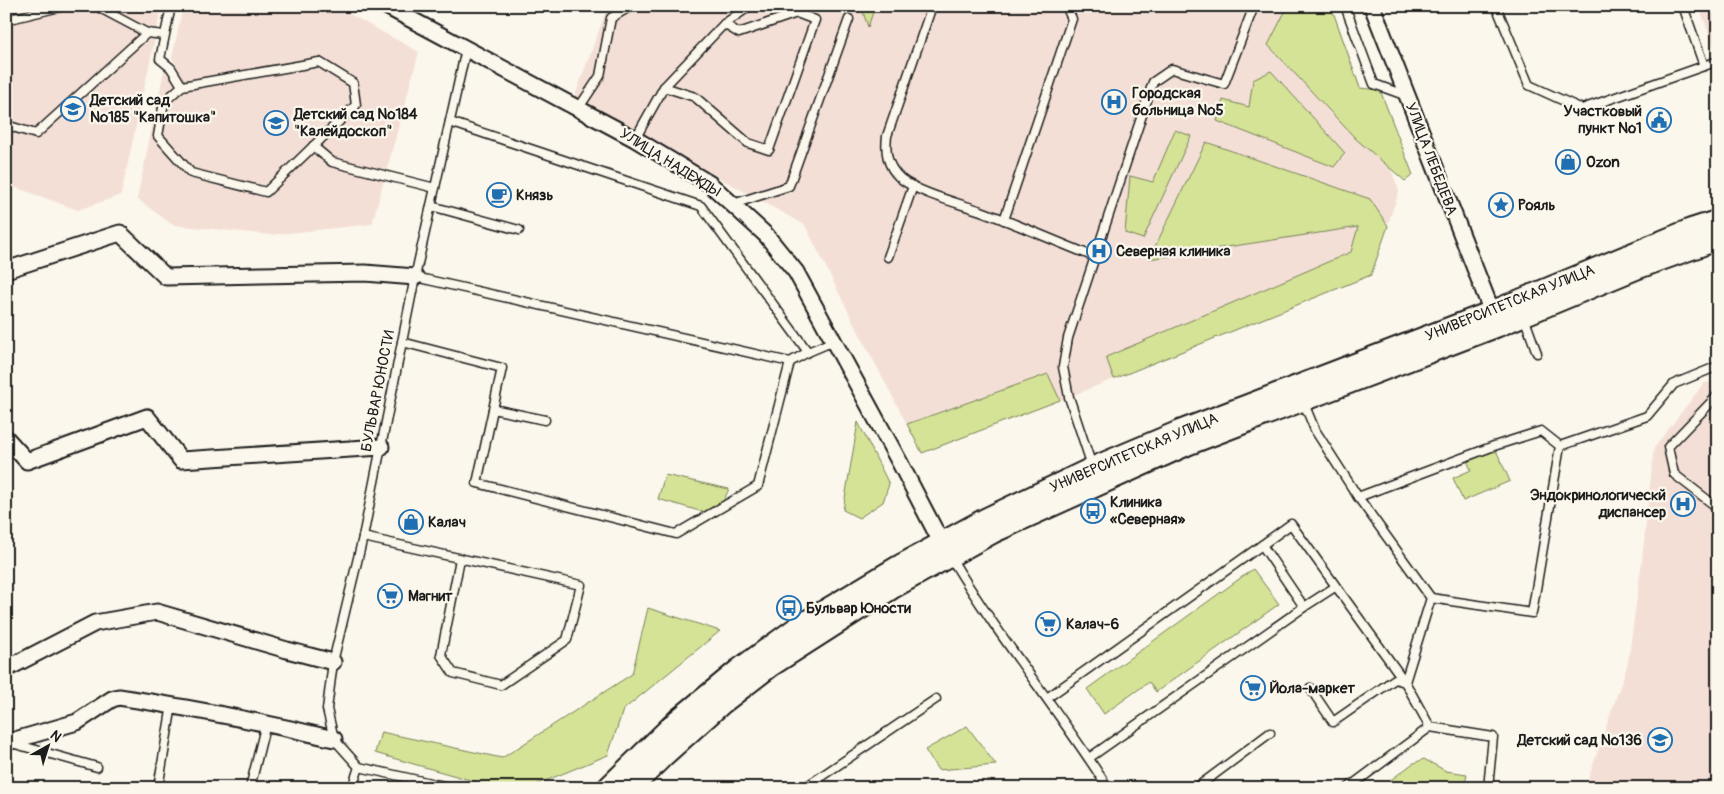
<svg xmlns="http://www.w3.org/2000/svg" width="1724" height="794" font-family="Pangolin,sans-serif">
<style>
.built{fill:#f4dfd6}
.green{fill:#d4e396;stroke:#788059}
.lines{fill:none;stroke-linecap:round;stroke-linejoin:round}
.lane-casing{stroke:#1c1c1c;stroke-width:11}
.street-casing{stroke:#1c1c1c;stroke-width:19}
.secondary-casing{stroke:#1c1c1c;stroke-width:25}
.lane{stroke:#fbf7ec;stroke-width:8}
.street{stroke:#fbf7ec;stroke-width:15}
.secondary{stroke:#fbf7ec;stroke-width:21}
.labels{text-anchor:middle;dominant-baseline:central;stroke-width:4.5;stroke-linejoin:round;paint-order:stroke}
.poi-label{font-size:15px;font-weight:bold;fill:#1c1c1c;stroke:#fbf7ec;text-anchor:start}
.street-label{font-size:15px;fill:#1c1c1c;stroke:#fbf7ec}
</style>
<rect width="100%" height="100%" fill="#fbf7ec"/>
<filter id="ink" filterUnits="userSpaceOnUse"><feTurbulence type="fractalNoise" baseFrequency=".02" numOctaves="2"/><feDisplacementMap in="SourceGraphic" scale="10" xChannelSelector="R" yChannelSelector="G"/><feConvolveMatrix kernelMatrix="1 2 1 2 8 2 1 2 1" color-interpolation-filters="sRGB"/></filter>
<g filter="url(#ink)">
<g class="built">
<polygon points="6,6 162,6 121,195 78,210 6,184"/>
<polygon points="183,6 335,6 419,52 372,224 271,235 173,225 137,199 164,71 177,66 172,58"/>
<polygon points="617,6 861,6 868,26 875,6 1331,6 1399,191 1371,275 1069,397 922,453 854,323 805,225 574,98 605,14"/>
<polygon points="1699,6 1718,6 1718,53 1716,54"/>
<polygon points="1718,380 1718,788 1585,788 1628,663 1642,560 1654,448 1704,383"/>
</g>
<g class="green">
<polygon points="861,6 875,6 868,27"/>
<polygon points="1288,6 1331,6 1360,88 1380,90 1413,175 1405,181 1356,139 1268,45"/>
<polygon points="1271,71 1345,153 1334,167 1217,121 1223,100 1249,107 1253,80"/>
<polygon points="1175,130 1191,136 1143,239 1125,233 1130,176 1153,182"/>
<polygon points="1206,142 1370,199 1388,226 1371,275 1114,379 1106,357 1351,252 1358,227 1149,259"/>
<polygon points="1048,374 1060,400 922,453 907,424"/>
<polygon points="858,422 889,484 883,502 859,518 843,510"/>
<polygon points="1494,446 1510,481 1463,501 1453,478 1471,470 1466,458"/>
<polygon points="665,475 729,489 722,504 703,512 658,499"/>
<polygon points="1253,569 1279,604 1156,692 1149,682 1104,714 1087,689"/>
<polygon points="648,608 720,631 623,710 608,755 528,788 498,788 375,753 381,732 502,758 632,674"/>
<polygon points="967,726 996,765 938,770 925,750"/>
<polygon points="1424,759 1446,771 1467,774 1464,788 1380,788 1412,764"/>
</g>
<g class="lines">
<defs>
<g id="lane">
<polyline points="96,6 147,33 164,35"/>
<polyline points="171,6 160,59 171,68 182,86"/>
<path d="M932 6 887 136C885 152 887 166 900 178 918 193 958 203 981 211 1019 225 1057 242 1095 257"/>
<polyline points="1345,6 1374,84 1407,96"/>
<polyline points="1496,6 1529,85 1582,109 1718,61"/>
<polyline points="1683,6 1704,66"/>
<polyline points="6,20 64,6"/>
<polygon points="319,62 353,83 356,105 266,192 191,173 158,136 164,102 182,86"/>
<polyline points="664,87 695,97 748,143 769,150 815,20 797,13 739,33 724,24"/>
<polyline points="578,109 600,76 611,18 631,6"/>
<polyline points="450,122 701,206 808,352"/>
<polyline points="6,125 36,134 147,33"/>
<polyline points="635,139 664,87 724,24 750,6"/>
<polyline points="313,146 332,162 435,188"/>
<polyline points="733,204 789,186 849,19"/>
<polyline points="431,206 519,230"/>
<polyline points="1004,220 1072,19 1066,6"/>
<polyline points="888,257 913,186"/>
<polyline points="415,277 790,362 808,352 834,341"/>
<polyline points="1524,317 1537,353"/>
<polyline points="402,342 502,368 477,483 676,534 758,486 790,362"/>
<polyline points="1718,395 1668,447 1674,474 1718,508"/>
<polyline points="1303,401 1315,430 1358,497 1494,446 1541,431 1560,446 1532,613 1431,598 1405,682 1430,727 1493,737 1488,788"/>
<polyline points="493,409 545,420"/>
<polyline points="1560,446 1647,416 1674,384 1718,366"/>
<polyline points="1092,466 1069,397 1063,367 1068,338 1153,82 1172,69 1224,84 1254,6"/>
<polyline points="1358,497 1431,598"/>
<polyline points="363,537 581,585 567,640 501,685 453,673 441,655 460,559"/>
<polyline points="1262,545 1291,524 1405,682"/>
<path d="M950 556C998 637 1058 709 1108 788"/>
<polyline points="1304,607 1335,587"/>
<polyline points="1310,688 1333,722 1395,679 1405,682"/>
<polyline points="1047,698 1262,545 1304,607 1089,758"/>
<polyline points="6,750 8,742 97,767"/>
<polyline points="158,788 172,705"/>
<polyline points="250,788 266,723"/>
<polyline points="352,788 359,767"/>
<polyline points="453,788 359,767 334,739 327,709 333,662 363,537 415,277 466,49"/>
<polyline points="804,788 936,699"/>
<polyline points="1196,788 1270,733"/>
<polyline points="1348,788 1430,727"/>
</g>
<g id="street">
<polyline points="386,6 635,139 710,184 766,235 796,272 900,463 941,542"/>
<polyline points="1372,6 1492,312"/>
<polyline points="6,270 120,233 166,277 365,273 415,277"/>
<polyline points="6,438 27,461 147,417 181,460 381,447"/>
<polyline points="6,669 95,623 157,612 287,650 333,662"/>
<path d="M6 739 8 742 77 722 112 699 119 697C191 708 263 722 334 739"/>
</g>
<g id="secondary">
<polyline points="608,788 678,720 740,669 798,627 898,567 986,519 1093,468 1181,431 1492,312 1690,230 1718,221"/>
<polyline points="631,788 663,756 722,703 770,666 895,586 993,532 1188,444 1497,326 1637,268 1718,239"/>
</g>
</defs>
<use href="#lane" class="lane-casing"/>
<use href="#street" class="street-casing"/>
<use href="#secondary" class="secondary-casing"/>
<use href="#lane" class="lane"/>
<use href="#street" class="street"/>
<use href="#secondary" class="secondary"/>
</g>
</g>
<defs>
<symbol id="hospital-ring" viewBox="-11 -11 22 22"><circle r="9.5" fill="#fbf7ec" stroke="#1f6fb2" stroke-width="1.5"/><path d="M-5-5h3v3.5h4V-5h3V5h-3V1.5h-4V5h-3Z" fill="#1f6fb2"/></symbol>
<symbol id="school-ring" viewBox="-11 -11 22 22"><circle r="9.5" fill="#fbf7ec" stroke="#1f6fb2" stroke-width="1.5"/><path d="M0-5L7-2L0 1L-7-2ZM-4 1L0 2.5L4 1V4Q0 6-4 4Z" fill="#1f6fb2"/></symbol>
<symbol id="civic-ring" viewBox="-11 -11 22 22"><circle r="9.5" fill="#fbf7ec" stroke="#1f6fb2" stroke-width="1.5"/><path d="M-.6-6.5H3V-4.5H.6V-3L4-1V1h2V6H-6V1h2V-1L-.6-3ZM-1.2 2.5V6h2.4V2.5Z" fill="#1f6fb2"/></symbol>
<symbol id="shop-ring" viewBox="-11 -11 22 22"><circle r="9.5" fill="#fbf7ec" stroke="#1f6fb2" stroke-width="1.5"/><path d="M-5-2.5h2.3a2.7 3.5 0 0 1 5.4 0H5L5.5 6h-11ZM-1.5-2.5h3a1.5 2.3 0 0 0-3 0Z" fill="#1f6fb2"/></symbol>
<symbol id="cafe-ring" viewBox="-11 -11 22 22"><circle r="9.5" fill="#fbf7ec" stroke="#1f6fb2" stroke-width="1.5"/><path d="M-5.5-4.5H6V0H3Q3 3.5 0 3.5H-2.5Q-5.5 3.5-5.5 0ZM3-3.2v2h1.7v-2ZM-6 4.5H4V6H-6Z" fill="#1f6fb2"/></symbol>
<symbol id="sight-ring" viewBox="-11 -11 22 22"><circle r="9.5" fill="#fbf7ec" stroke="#1f6fb2" stroke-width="1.5"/><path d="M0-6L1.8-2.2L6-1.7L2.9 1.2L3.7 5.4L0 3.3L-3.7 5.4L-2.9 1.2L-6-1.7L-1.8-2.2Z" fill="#1f6fb2"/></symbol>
<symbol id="bus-ring" viewBox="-11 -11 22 22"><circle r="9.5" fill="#fbf7ec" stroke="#1f6fb2" stroke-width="1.5"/><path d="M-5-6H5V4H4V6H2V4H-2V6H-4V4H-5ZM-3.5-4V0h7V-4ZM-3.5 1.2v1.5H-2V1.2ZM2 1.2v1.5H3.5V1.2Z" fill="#1f6fb2"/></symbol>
<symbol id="supermarket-ring" viewBox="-11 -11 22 22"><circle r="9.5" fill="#fbf7ec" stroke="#1f6fb2" stroke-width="1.5"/><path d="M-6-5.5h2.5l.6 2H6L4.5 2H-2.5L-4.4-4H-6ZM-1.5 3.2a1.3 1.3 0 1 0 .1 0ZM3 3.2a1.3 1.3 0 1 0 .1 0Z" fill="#1f6fb2"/></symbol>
</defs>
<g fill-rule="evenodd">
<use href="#hospital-ring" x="1100" y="88" width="28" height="28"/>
<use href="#school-ring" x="59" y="95" width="28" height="28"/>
<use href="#civic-ring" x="1645" y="106" width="28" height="28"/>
<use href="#school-ring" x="262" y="109" width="28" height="28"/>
<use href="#shop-ring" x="1554" y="148" width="28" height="28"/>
<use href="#cafe-ring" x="485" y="181" width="28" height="28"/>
<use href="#sight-ring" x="1487" y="191" width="28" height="28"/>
<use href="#hospital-ring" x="1085" y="237" width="28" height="28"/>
<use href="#hospital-ring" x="1669" y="490" width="28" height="28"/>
<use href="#bus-ring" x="1079" y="497" width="28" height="28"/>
<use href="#shop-ring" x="397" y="508" width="28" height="28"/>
<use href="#supermarket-ring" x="376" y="582" width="28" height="28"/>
<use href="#bus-ring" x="775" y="594" width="28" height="28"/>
<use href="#supermarket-ring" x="1034" y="610" width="28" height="28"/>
<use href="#supermarket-ring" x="1239" y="674" width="28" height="28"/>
<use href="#school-ring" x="1646" y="726" width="28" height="28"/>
</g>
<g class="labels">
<g class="poi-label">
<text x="1132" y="93">Городская<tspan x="1132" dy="17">больница №5</tspan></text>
<text x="90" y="100">Детский сад<tspan x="90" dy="17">№185 "Капитошка"</tspan></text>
<text x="1642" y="111" text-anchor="end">Участковый<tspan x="1642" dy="17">пункт №1</tspan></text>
<text x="294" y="114">Детский сад №184<tspan x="294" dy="17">"Калейдоскоп"</tspan></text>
<text x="1586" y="162">Ozon</text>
<text x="516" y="195">Князь</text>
<text x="1518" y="205">Рояль</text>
<text x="1116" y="251">Северная клиника</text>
<text x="1666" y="495" text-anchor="end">Эндокринологическй<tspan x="1666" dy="17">диспансер</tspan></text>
<text x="1110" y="502">Клиника<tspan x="1110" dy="17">«Северная»</tspan></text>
<text x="428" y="522">Калач</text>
<text x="408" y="596">Магнит</text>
<text x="806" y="608">Бульвар Юности</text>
<text x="1066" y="624">Калач-6</text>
<text x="1270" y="688">Йола-маркет</text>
<text x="1642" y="740" text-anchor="end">Детский сад №136</text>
</g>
<g class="street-label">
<text transform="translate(1431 159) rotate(69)">УЛИЦА ЛЕБЕДЕВА</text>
<text transform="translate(670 163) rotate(32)">УЛИЦА НАДЕЖДЫ</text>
<text transform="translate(1510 303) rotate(-22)">УНИВЕРСИТЕТСКАЯ УЛИЦА</text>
<text transform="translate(378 391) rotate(-79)">БУЛЬВАР ЮНОСТИ</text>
<text transform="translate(1134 453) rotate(-23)">УНИВЕРСИТЕТСКАЯ УЛИЦА</text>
</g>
</g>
<rect width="1724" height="794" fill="none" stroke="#fbf7ec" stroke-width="25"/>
<rect x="12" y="12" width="1699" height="769" fill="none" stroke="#1c1c1c" stroke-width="2" filter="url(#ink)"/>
<g transform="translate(48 746) rotate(39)" stroke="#fbf7ec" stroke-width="4" paint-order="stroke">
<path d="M0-4L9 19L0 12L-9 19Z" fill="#1c1c1c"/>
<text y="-8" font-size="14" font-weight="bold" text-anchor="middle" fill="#1c1c1c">N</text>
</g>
</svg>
